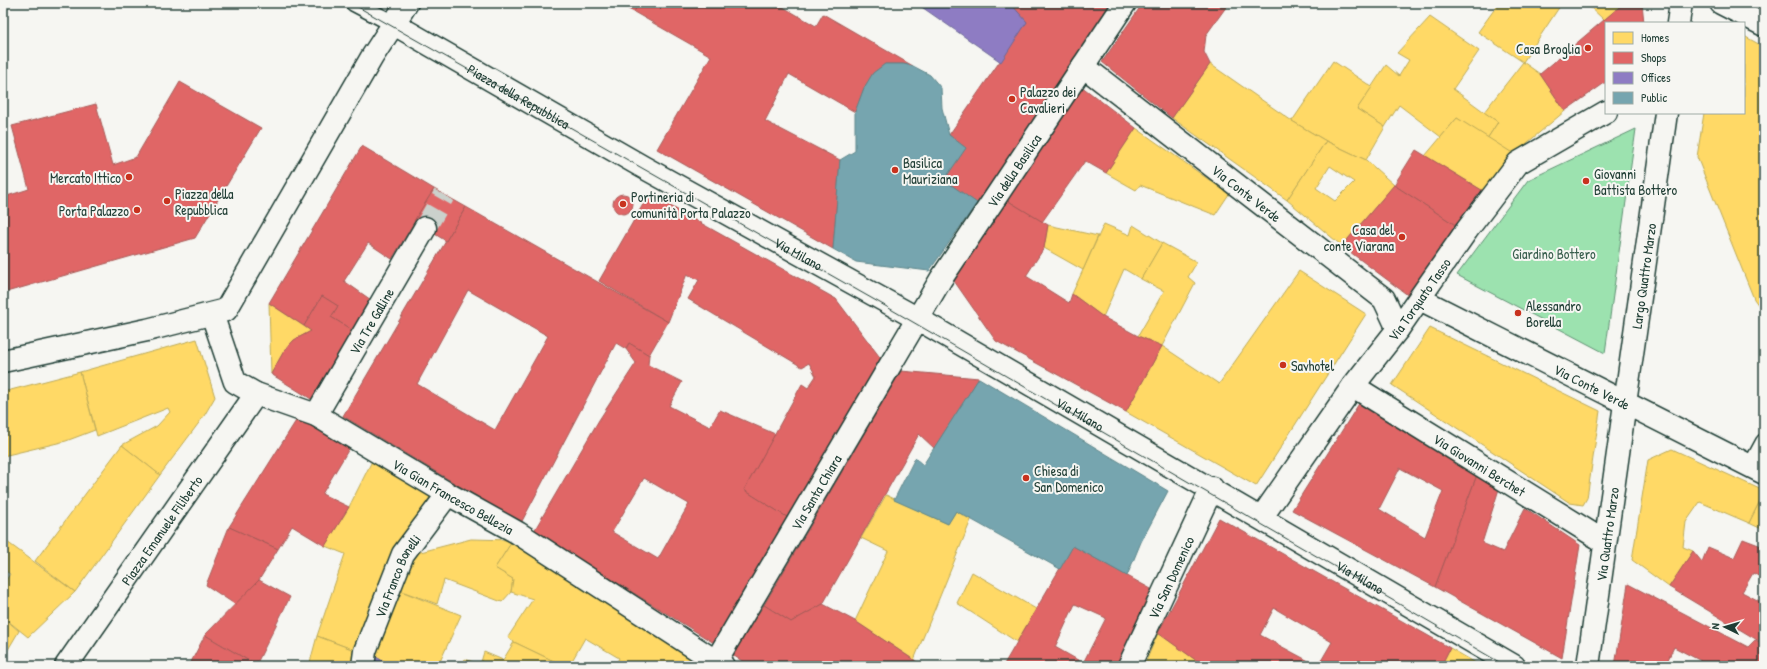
<svg xmlns="http://www.w3.org/2000/svg" width="1767" height="669" font-family="'Patrick Hand',sans-serif">
<style>
.green{fill:#9ce2af;stroke:#5e9072}
.homes{fill:#ffd966;stroke:#bcaa57;fill-rule:evenodd}
.shops{fill:#e06666;stroke:#a65a57;fill-rule:evenodd}
.offices{fill:#8e7cc3;stroke:#6d6998}
.public{fill:#76a5af;stroke:#5c868a}
.lines{fill:none;stroke-linecap:round;stroke-linejoin:round}
.street-tunnel{stroke:#cbd1cc;stroke-width:22;stroke-dasharray:22 11;stroke-linecap:butt}
.lane-casing{stroke:#1f3d34;stroke-width:19}
.street-casing{stroke:#1f3d34;stroke-width:25}
.secondary-casing{stroke:#1f3d34;stroke-width:25}
.lane{stroke:#f6f6f2;stroke-width:16}
.street{stroke:#f6f6f2;stroke-width:22}
.secondary{stroke:#f6f6f2;stroke-width:22}
.tram{stroke:#1f3d34;stroke-width:1}
.poi-dot{fill:#c8321e;stroke:#f6f6f2;stroke-width:1.5}
.labels{text-anchor:middle;dominant-baseline:central;stroke-width:4;stroke-linejoin:round;paint-order:stroke}
.poi-label{font-size:14px;fill:#1f3d34;stroke:#f6f6f2;text-anchor:start}
.street-label{font-size:14px;fill:#1f3d34;stroke:#f6f6f2}
.park-label{font-size:14px;fill:#385e4d;stroke:#f6f6f2}
</style>
<rect width="100%" height="100%" fill="#f6f6f2"/>
<filter id="ink" filterUnits="userSpaceOnUse"><feTurbulence type="fractalNoise" baseFrequency=".025" numOctaves="2"/><feDisplacementMap in="SourceGraphic" scale="8" xChannelSelector="R" yChannelSelector="G"/><feConvolveMatrix kernelMatrix="1 2 1 2 8 2 1 2 1" color-interpolation-filters="sRGB"/></filter>
<g filter="url(#ink)">
<polygon class="green" points="1636,129 1605,353 1457,275 1528,180"/>
<g class="homes">
<polygon points="1499,3 1562,3 1523,62 1478,32"/>
<polygon points="1586,3 1624,3 1604,20"/>
<polygon points="1430,17 1479,51 1453,89 1498,122 1487,139 1457,118 1441,137 1399,105 1385,127 1357,109 1386,65 1399,76 1409,60 1397,53"/>
<polygon points="1744,36 1764,47 1764,313 1754,299 1697,157 1704,113 1744,113"/>
<polygon points="1333,61 1372,87 1357,109 1385,127 1366,160 1326,141 1292,121"/>
<polygon points="1523,62 1540,74 1565,111 1514,154 1487,139 1498,122 1484,112"/>
<polygon points="1210,64 1292,121 1326,141 1287,200 1172,118"/>
<polygon points="1457,118 1514,154 1485,192 1425,156"/>
<polygon points="1136,128 1229,194 1215,215 1140,185 1136,190 1106,173"/>
<path d="M1326 141 1366 160 1394 185 1342 246 1287 200ZM1330 166 1354 182 1335 201 1316 188Z"/>
<polygon points="1104,224 1130,235 1133,225 1162,243 1141,279 1124,269 1103,317 1072,294"/>
<polygon points="1048,225 1098,236 1083,270 1044,248"/>
<polygon points="1162,243 1197,262 1188,277 1195,283 1162,346 1138,336 1164,291 1141,279"/>
<polygon points="1299,271 1366,314 1256,486 1126,412 1162,346 1219,384"/>
<polygon points="269,303 311,331 294,340 284,351 271,374"/>
<polygon points="1430,328 1600,411 1587,498 1583,505 1570,503 1392,385"/>
<polygon points="197,339 215,397 204,416 160,475 122,445 157,426 170,412 168,408 97,436 80,372"/>
<polygon points="80,372 95,430 66,441 3,456 3,392"/>
<polygon points="122,445 160,475 75,592 35,561"/>
<polygon points="1672,449 1764,491 1764,493 1749,523 1700,502 1686,522 1683,547 1693,551 1669,587 1632,560 1648,460"/>
<polygon points="372,461 431,495 403,541 357,651 317,636 345,554 325,546 349,507"/>
<polygon points="1764,493 1764,530 1749,523"/>
<polygon points="886,495 948,524 956,511 971,520 914,660 855,621 888,551 861,538"/>
<polygon points="3,539 75,592 28,637 3,617 3,585 10,574 3,569"/>
<polygon points="471,539 513,540 495,568 513,579 511,592 502,602 444,580 437,604 396,589 409,555"/>
<polygon points="513,540 698,660 694,666 615,666 619,658 585,638 569,666 564,666 514,642 508,637 533,599 511,592 513,579 495,568"/>
<polygon points="972,572 1036,609 1017,642 957,603"/>
<polygon points="396,589 461,615 438,666 393,666 370,654"/>
<polygon points="3,617 19,631 3,658"/>
<polygon points="1158,633 1204,666 1144,666"/>
<polygon points="317,636 357,651 354,666 309,666"/>
<polygon points="514,642 564,666 462,666 465,659 480,665 484,652 503,660"/>
<polygon points="1450,648 1481,666 1441,666"/>
</g>
<g class="shops">
<polygon points="617,3 639,3 634,12"/>
<polygon points="639,3 776,3 816,26 823,14 913,66 903,64 885,64 873,73 864,88 855,112 789,74 765,121 840,160 833,249 657,149 711,56 634,12"/>
<polygon points="1010,3 1115,3 977,203 944,180 966,148 949,135 1027,22"/>
<polygon points="1143,3 1229,3 1206,35 1204,52 1210,64 1172,118 1102,62"/>
<polygon points="1624,3 1642,3 1644,23 1606,23 1606,82 1565,111 1540,74"/>
<polygon points="1744,3 1764,3 1764,13"/>
<polygon points="180,82 261,128 195,238 3,293 3,193 7,196 29,189 12,126 96,104 113,165 136,157"/>
<polygon points="1081,86 1136,128 1106,173 1085,161 1042,222 1005,199"/>
<polygon points="362,146 434,189 392,259 368,243 344,281 374,302 357,333 331,317 338,306 322,296 304,326 269,303"/>
<polygon points="1416,150 1485,192 1460,228 1394,185"/>
<polygon points="1394,185 1460,228 1409,296 1342,246"/>
<polygon points="434,189 466,207 446,241 414,221"/>
<polygon points="649,194 836,299 882,360 790,519 744,490 802,384 808,388 816,376 809,363 802,367 688,299 699,280 687,274 668,322 599,281"/>
<circle cx="623" cy="204" r="10"/>
<polygon points="1005,199 1048,225 1044,248 1026,276 1069,303 1072,294 1103,317 1138,336 1162,346 1126,412 996,341 952,278"/>
<path d="M466 207 668 322 649 355 629 343 626 349 616 343 521 523 343 416ZM468 290 548 336 495 430 417 384Z"/>
<polygon points="322,296 338,306 331,317 357,333 316,402 271,374 284,351 294,340 311,331 304,326"/>
<path d="M629 343 649 355 648 365 682 382 669 406 710 427 720 410 775 434 744 490 790 519 714 643 534 531 599 420 636 363 626 349ZM644 478 689 504 658 559 612 532Z"/>
<polygon points="901,371 979,378 934,448 919,434 823,604 791,622 764,605"/>
<path d="M1360 402 1477 475 1435 587 1292 510ZM1400 468 1443 491 1425 537 1379 509Z"/>
<polygon points="299,416 350,447 322,494 349,507 325,546 292,526 278,549 229,527"/>
<polygon points="1477,475 1499,489 1482,543 1503,552 1525,508 1580,545 1562,658 1435,587"/>
<path d="M1219 518 1450 648 1441 666H1204L1158 633ZM1274 608 1332 642 1318 666 1260 635Z"/>
<polygon points="229,527 278,549 259,580 236,605 206,585"/>
<polygon points="1743,539 1764,547 1764,579 1753,573 1742,592 1763,603 1764,601 1764,644 1669,587 1693,551 1702,562 1708,547 1734,558"/>
<path d="M1073 546 1151 589 1118 666H1003ZM1075 604 1106 618 1083 663 1055 647Z"/>
<polygon points="259,580 290,597 256,665 205,635"/>
<polygon points="1628,584 1748,647 1755,640 1764,644 1764,666 1698,666 1701,661 1674,647 1665,666 1615,666"/>
<polygon points="823,604 855,621 923,666 750,666 731,654 764,605 791,622"/>
<polygon points="205,635 256,665 255,666 189,666"/>
</g>
<g class="offices">
<polygon points="916,3 1010,3 1027,22 1001,62"/>
<polygon points="370,654 393,666 368,666"/>
</g>
<g class="public">
<polygon points="885,64 903,64 913,66 930,75 941,88 942,108 949,135 966,148 944,180 977,203 929,271 856,262 833,249 840,160 855,151 855,112 864,88 873,73"/>
<polygon points="979,378 1168,491 1141,542 1127,576 1073,546 1060,569 956,511 948,524 894,500 915,458 923,465"/>
</g>
<g class="lines">
<polyline class="street-tunnel" points="425,228 444,195"/>
<defs>
<g id="lane">
<polyline points="354,3 394,24"/>
<polyline points="1751,466 1764,442"/>
</g>
<g id="street">
<polyline points="1721,3 1764,25"/>
<polyline points="1678,23 1681,3"/>
<path id="s1" d="M1083 66 1384 299 1398 329"/>
<path id="s2" d="M1420 299 1764 473"/>
<path id="s3" d="M212 314 235 382 256 394 316 415 448 494 518 533 723 666"/>
<path id="s4" d="M1353 386 1605 542"/>
<path id="s5" d="M316 415 425 228"/>
<path id="s6" d="M1261 518 1353 386 1398 329 1467 230 1518 163 1606 112"/>
<path id="s7" d="M66 666 256 394"/>
<path id="s8" d="M363 666 365 651 403 554 448 494"/>
<path id="s9" d="M713 666 941 279 1125 3"/>
<path id="s10" d="M1129 666 1212 488"/>
<path id="s11" d="M1588 666 1666 113"/>
</g>
<g id="secondary">
<path id="s12" d="M394 24 643 167 918 319 1514 666"/>
<polyline points="3,361 147,330 226,310 372,57 407,3"/>
</g>
</defs>
<use href="#lane" class="lane-casing"/>
<use href="#street" class="street-casing"/>
<use href="#secondary" class="secondary-casing"/>
<use href="#lane" class="lane"/>
<use href="#street" class="street"/>
<use href="#secondary" class="secondary"/>
<polyline class="tram" points="351,3 887,307 1506,666"/>
</g>
</g>
<g class="poi-dot">
<circle cx="1588" cy="48" r="4"/>
<circle cx="1012" cy="99" r="4"/>
<circle cx="895" cy="170" r="4"/>
<circle cx="129" cy="177" r="4"/>
<circle cx="1586" cy="181" r="4"/>
<circle cx="167" cy="201" r="4"/>
<circle cx="623" cy="204" r="4"/>
<circle cx="137" cy="210" r="4"/>
<circle cx="1402" cy="237" r="4"/>
<circle cx="1518" cy="313" r="4"/>
<circle cx="1283" cy="365" r="4"/>
<circle cx="1026" cy="478" r="4"/>
</g>
<g class="labels">
<g class="poi-label">
<text x="1580" y="48" text-anchor="end">Casa Broglia</text>
<text x="1020" y="91">Palazzo dei<tspan x="1020" dy="16">Cavalieri</tspan></text>
<text x="903" y="162">Basilica<tspan x="903" dy="16">Mauriziana</tspan></text>
<text x="1594" y="173">Giovanni<tspan x="1594" dy="16">Battista Bottero</tspan></text>
<text x="121" y="177" text-anchor="end">Mercato Ittico</text>
<text x="175" y="193">Piazza della<tspan x="175" dy="16">Repubblica</tspan></text>
<text x="631" y="196">Portineria di<tspan x="631" dy="16">comunità Porta Palazzo</tspan></text>
<text x="129" y="210" text-anchor="end">Porta Palazzo</text>
<text x="1394" y="229" text-anchor="end">Casa del<tspan x="1394" dy="16">conte Viarana</tspan></text>
<text x="1526" y="305">Alessandro<tspan x="1526" dy="16">Borella</tspan></text>
<text x="1291" y="365">Savhotel</text>
<text x="1034" y="470">Chiesa di<tspan x="1034" dy="16">San Domenico</tspan></text>
</g>
<g class="street-label">
<text stroke="none"><textPath href="#s12" startOffset="144">Piazza della Repubblica</textPath></text>
<text stroke="none"><textPath href="#s9" startOffset="580">Via della Basilica</textPath></text>
<text stroke="none"><textPath href="#s1" startOffset="207">Via Conte Verde</textPath></text>
<text stroke="none"><textPath href="#s12" startOffset="465">Via Milano</textPath></text>
<text stroke="none"><textPath href="#s11" startOffset="394">Largo Quattro Marzo</textPath></text>
<text stroke="none"><textPath href="#s6" startOffset="270">Via Torquato Tasso</textPath></text>
<text stroke="none"><textPath href="#s5" startOffset="109">Via Tre Galline</textPath></text>
<text stroke="none"><textPath href="#s2" startOffset="193">Via Conte Verde</textPath></text>
<text stroke="none"><textPath href="#s12" startOffset="789">Via Milano</textPath></text>
<text stroke="none"><textPath href="#s4" startOffset="149">Via Giovanni Berchet</textPath></text>
<text stroke="none"><textPath href="#s9" startOffset="202">Via Santa Chiara</textPath></text>
<text stroke="none"><textPath href="#s3" startOffset="319">Via Gian Francesco Bellezia</textPath></text>
<text stroke="none"><textPath href="#s7" startOffset="166">Piazza Emanuele Filiberto</textPath></text>
<text stroke="none"><textPath href="#s11" startOffset="133">Via Quattro Marzo</textPath></text>
<text stroke="none"><textPath href="#s12" startOffset="1113">Via Milano</textPath></text>
<text stroke="none"><textPath href="#s8" startOffset="97">Via Franco Bonelli</textPath></text>
<text stroke="none"><textPath href="#s10" startOffset="98">Via San Domenico</textPath></text>
</g>
<g class="park-label">
<text x="1554" y="253">Giardino Bottero</text>
</g>
</g>
<rect width="1767" height="669" fill="none" stroke="#f6f6f2" stroke-width="16"/>
<rect x="8" y="8" width="1751" height="653" fill="none" stroke="#1f3d34" stroke-width="1.5" filter="url(#ink)"/>
<rect x="1605" y="22" width="140" height="92" fill="#f6f6f2" stroke="#a0aca6"/>
<rect x="1613" y="32" width="20" height="12" fill="#ffd966" stroke="#a0aca6"/>
<text x="1641" y="42" font-size="12" fill="#1f3d34">Homes</text>
<rect x="1613" y="52" width="20" height="12" fill="#e06666" stroke="#a0aca6"/>
<text x="1641" y="62" font-size="12" fill="#1f3d34">Shops</text>
<rect x="1613" y="72" width="20" height="12" fill="#8e7cc3" stroke="#a0aca6"/>
<text x="1641" y="82" font-size="12" fill="#1f3d34">Offices</text>
<rect x="1613" y="92" width="20" height="12" fill="#76a5af" stroke="#a0aca6"/>
<text x="1641" y="102" font-size="12" fill="#1f3d34">Public</text>
<g transform="translate(1725 627) rotate(275)" stroke="#f6f6f2" stroke-width="3" paint-order="stroke">
<path d="M0-3L7 15L0 10L-7 15Z" fill="#1f3d34"/>
<text y="-6" font-size="11" font-weight="bold" text-anchor="middle" fill="#1f3d34">N</text>
</g>
</svg>
